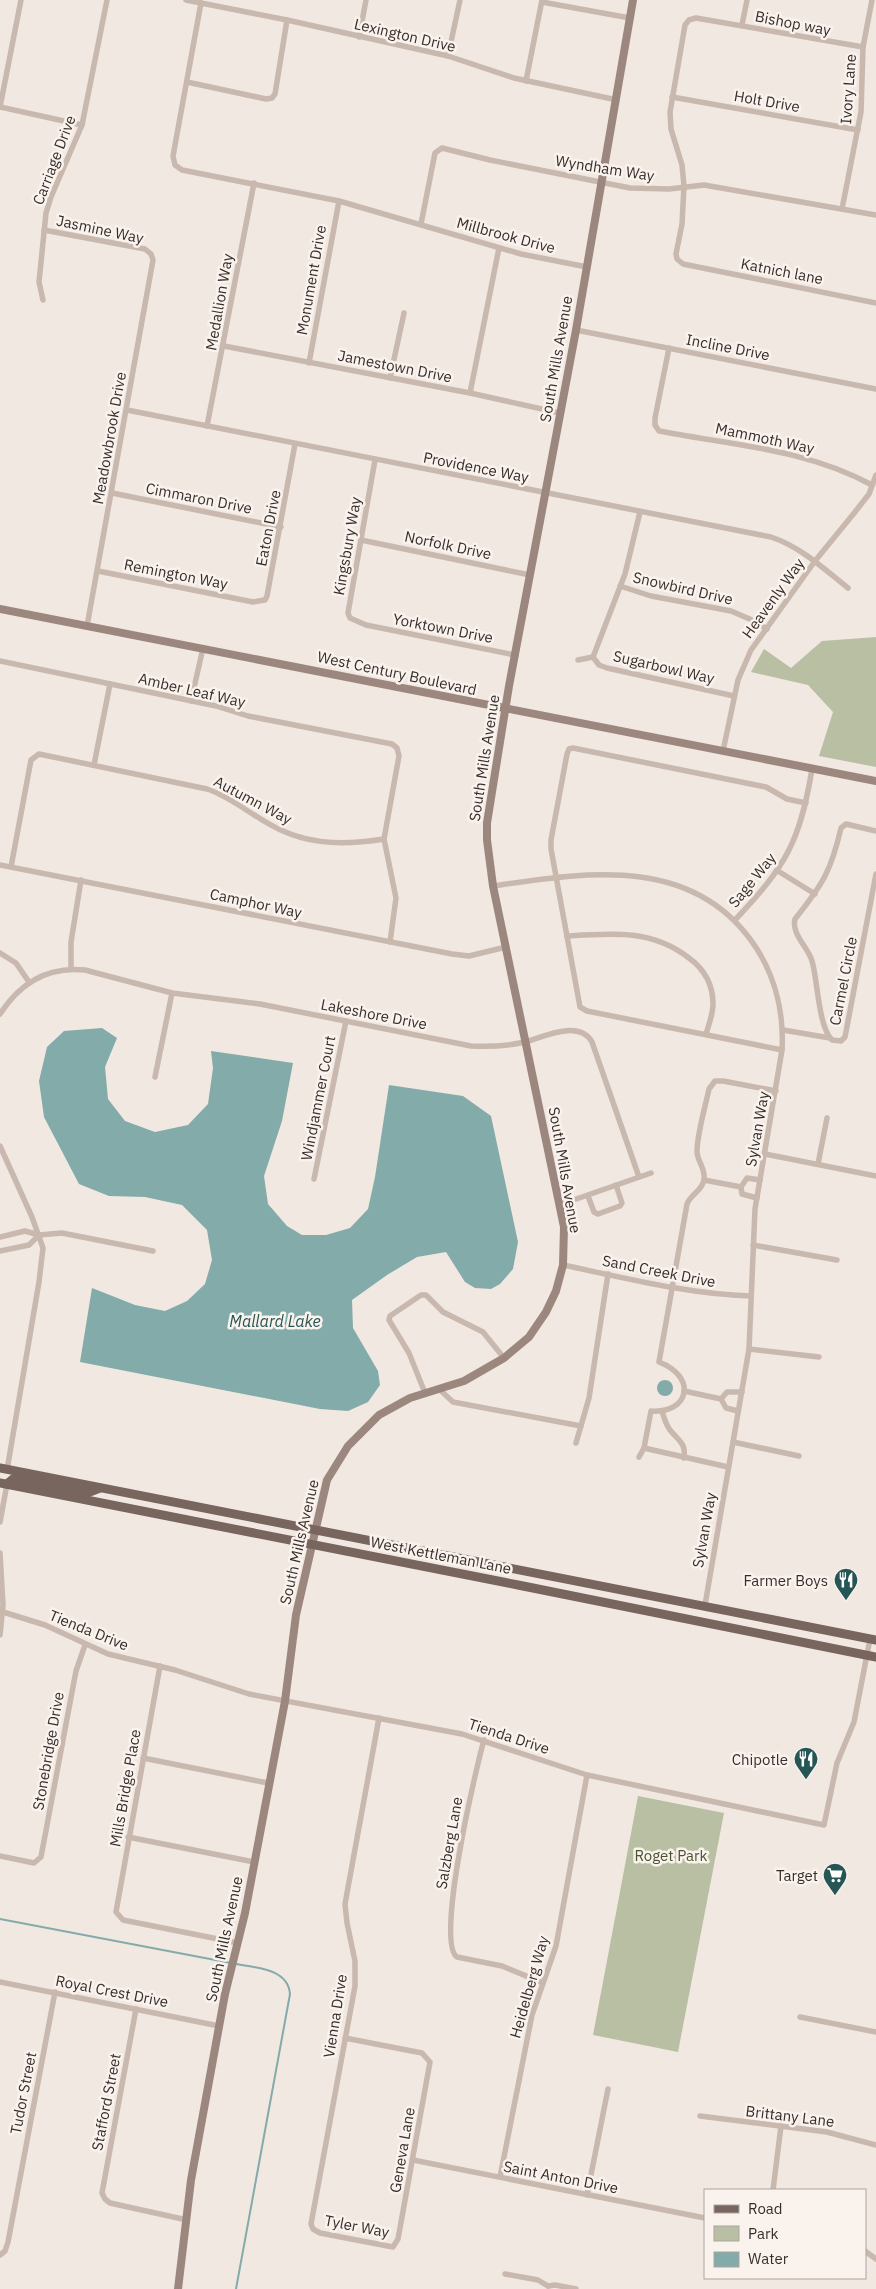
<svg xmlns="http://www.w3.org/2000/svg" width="876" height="2289" font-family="'IBM Plex Sans',sans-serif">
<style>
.green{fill:#b8bfa2}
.water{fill:#83aba9}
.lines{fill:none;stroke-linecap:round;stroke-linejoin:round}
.stream{stroke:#83aba9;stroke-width:2}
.street{stroke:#c8b8ae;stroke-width:5.5}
.secondary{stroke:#9c877f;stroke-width:8}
.primary{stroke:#77655e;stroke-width:9}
.labels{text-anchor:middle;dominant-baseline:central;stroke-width:5;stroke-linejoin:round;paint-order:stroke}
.street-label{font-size:15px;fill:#372e2b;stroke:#f9f2ed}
.poi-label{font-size:15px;fill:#372e2b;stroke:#f9f2ed;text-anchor:end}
.park-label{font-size:15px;fill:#4a5332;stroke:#f9f2ed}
.water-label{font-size:16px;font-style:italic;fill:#255554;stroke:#f9f2ed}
</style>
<rect width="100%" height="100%" fill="#f1e8e1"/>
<g class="green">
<polygon points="876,637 876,767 819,756 833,712 808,685 751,672 764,649 791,668 822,641"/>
<polygon points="638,1796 724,1813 678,2052 593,2035"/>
</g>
<g class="water">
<polygon points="102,1028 117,1038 105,1067 108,1099 125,1121 155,1132 188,1125 208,1104 213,1068 211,1051 293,1063 282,1121 264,1176 268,1204 287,1226 302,1235 326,1235 350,1228 368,1209 375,1177 389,1085 463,1096 491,1116 518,1242 513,1269 500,1284 491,1289 475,1288 465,1282 446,1252 417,1257 387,1275 352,1300 353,1328 378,1371 380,1385 368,1402 348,1411 320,1409 80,1362 92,1288 135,1305 165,1311 187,1301 205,1284 212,1260 207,1230 182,1205 145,1197 109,1196 79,1184 44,1117 39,1081 47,1047 64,1031"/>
<circle cx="665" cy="1388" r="8"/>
</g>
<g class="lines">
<g class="stream">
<polyline points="0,1919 231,1963"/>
<path d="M236 1964C255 1968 288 1968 290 1994L236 2289"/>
</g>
<g class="street">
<polyline points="186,0 287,20 448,56 514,78 617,100"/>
<polyline points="542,2 630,18"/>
<polyline points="201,3 173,156 175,165 182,170 339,201 521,254 587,267"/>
<polyline points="742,25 747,0"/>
<polyline points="359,37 366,0"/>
<polyline points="863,47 696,18 689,20 685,25 670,112 671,129 682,165 684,186 682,224 676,254 677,259 683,264 876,303"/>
<polyline points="448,56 460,0"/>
<polyline points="526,81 542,0"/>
<polyline points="187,82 266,99 272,98 275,94 287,20"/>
<polyline points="672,97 858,130"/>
<polyline points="0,107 21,0"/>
<polyline points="0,107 82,125"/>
<polyline points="842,209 861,112 863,47 872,0"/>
<polyline points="421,224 435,153 442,148 490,160 630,188 669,189 704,185 876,215"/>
<polyline points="44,230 145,249 151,254 153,260 87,626"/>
<polyline points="43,300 39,282 46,213 51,197 82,125 107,0"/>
<polyline points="576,330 876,389"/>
<polyline points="224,346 470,393 560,413"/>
<path d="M669 348 655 418V425L659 431C732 445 806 449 872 485"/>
<polyline points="309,363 339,201"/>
<polyline points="390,378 404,313"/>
<polyline points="470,393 499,248"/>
<path d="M127 410 771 537C801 547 824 569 848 588"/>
<polyline points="207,426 254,183"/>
<polyline points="375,460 348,613 350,618 366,625 515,655"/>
<polyline points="112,493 281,527"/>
<polyline points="361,540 530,575"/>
<polyline points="98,571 253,602 265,600 267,596 295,444"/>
<polyline points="620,586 651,596 731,611 752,620 767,629"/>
<polyline points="593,657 625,574 640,512"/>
<polyline points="593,657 599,665 607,668 734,696"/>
<polyline points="578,660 593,657"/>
<polyline points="0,661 216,706 248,716 392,744 397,748 399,756 384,839 396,898 390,942"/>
<polyline points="191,701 203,648"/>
<polyline points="723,751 738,680 751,650 815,561 855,512 869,494 876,475"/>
<polyline points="94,765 110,684"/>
<path d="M876 831 846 824 841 828C831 871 823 884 795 919 791 934 808 947 812 961 818 981 818 1026 832 1040L841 1041 845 1037 876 874"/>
<polyline points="0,865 452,954 469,956 506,947"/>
<path d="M11 867 31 760 39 754 207 789C228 796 245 810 264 821 302 845 341 846 384 839"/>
<polyline points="778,871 815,894"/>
<path d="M493 886C588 872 696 854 757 949 776 979 784 1015 782 1050L755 1209 749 1349 705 1605"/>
<path d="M735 920C786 866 800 842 812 769"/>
<path d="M567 936C611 933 652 929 689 958 704 969 713 984 713 1004 713 1014 709 1024 706 1034"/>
<polyline points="0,953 16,963 29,982"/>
<polyline points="71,968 71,942 81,880"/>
<path d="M0 1014C20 983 48 966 85 970L172 993 260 1004 471 1046C489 1047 507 1046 525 1042 543 1037 579 1019 592 1042L639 1177"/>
<polyline points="783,1030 830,1038"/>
<polyline points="782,1050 587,1011 580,1007 551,849 551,840 567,754 569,749 573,748 766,787 787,799 806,803"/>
<polyline points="155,1077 172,993"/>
<polyline points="0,1146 32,1217 43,1248 39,1282 7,1470"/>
<polyline points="765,1154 876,1176"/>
<polyline points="818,1164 827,1118"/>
<polyline points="314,1179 346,1021"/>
<polyline points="704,1180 741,1187"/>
<polyline points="588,1196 594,1212 598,1214 620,1206 622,1203 616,1185"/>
<polyline points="757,1198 742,1194 741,1187 747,1178 760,1180"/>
<polyline points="559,1205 651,1173"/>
<polyline points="0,1237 25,1231 39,1235 62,1233 153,1251"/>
<polyline points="753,1245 837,1260"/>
<polyline points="0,1251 29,1245 39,1235"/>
<path d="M563 1265C625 1278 687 1294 751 1296"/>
<polyline points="749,1349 819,1357"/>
<polyline points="439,1389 453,1402 581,1426"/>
<polyline points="684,1391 721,1399 726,1408 738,1411"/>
<polyline points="425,1393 409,1353 389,1320 390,1316 421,1295 426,1295 443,1312 483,1332 504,1358"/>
<polyline points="721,1399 727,1392 742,1392"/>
<path d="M662 1411C664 1418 666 1425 670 1430 679 1441 686 1443 684 1458"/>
<polyline points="733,1442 799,1456"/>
<polyline points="576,1443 589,1398 608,1274"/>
<polyline points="644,1448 728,1467"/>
<path d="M639 1457 644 1448 651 1411C689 1414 698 1377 659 1362L687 1204C691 1194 702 1191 704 1180 706 1168 696 1160 697 1150 698 1130 705 1108 709 1089L715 1081H723L776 1091"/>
<polyline points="0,1522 7,1484"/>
<polyline points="0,1553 3,1605 0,1635"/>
<polyline points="3,1612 45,1625 108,1654 175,1670 249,1694 462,1734 587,1775 824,1825 837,1763 854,1722 870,1639"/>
<polyline points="160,1666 116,1912 123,1920 238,1943"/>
<path d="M484 1740C476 1768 435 1943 457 1957L502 1966 543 1983"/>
<polyline points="143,1758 268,1783"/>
<polyline points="128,1837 254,1862"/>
<polyline points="0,1856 34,1863 41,1857 76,1671 85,1645"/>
<polyline points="0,1982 219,2026"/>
<polyline points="136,2009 102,2193 105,2199 110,2203 187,2220"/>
<polyline points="800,2017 876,2032"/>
<polyline points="345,2038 422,2053 430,2062 398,2239 393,2247 320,2233 313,2229 311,2224 355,1986 355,1961 347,1923 345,1904 379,1718"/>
<polyline points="700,2116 827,2132 876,2145"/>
<polyline points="413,2160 705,2218"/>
<polyline points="500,2177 532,2015 556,1946 587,1775"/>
<polyline points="773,2190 781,2126"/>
<polyline points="587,2195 608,2089"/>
<polyline points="865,2251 876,2259"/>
<polyline points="0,2255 5,2251 8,2242 55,1992"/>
<polyline points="505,2274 538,2280 548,2286"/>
<polyline points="548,2286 555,2285 576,2289"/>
</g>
<g class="secondary">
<polyline points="0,609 876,781"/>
<polyline points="178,2289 191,2180 225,1994 245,1913 285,1701 296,1615 327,1480 348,1446 379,1415 410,1398 464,1381 504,1358 529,1337 546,1312 556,1291 563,1265 564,1227 493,886 487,840 487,823 509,686 576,330 633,0"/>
</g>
<g class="primary">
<polyline points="0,1468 876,1640"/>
<polyline points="0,1483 518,1585 876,1657"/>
<polyline points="7,1484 13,1479 87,1493 100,1488"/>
</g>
</g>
<defs>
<symbol id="restaurant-pin" viewBox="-11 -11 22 30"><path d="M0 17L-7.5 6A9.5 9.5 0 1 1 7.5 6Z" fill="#255554" stroke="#f9f2ed"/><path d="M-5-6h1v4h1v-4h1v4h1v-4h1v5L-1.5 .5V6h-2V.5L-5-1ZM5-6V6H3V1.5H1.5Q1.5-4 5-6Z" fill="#fff"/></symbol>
<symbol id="supermarket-pin" viewBox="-11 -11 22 30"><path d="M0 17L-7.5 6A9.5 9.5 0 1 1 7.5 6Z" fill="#255554" stroke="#f9f2ed"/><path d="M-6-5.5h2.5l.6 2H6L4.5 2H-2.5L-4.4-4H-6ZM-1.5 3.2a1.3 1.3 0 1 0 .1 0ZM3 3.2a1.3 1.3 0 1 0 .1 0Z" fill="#fff"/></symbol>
</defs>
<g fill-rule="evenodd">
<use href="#restaurant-pin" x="832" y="1566" width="28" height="38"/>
<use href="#restaurant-pin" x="792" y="1745" width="28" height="38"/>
<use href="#supermarket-pin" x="821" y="1861" width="28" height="38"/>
</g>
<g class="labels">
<g class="street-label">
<text transform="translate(793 23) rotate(11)">Bishop way</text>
<text transform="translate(405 35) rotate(13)">Lexington Drive</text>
<text transform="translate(848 89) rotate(-86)">Ivory Lane</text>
<text transform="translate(767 101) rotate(10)">Holt Drive</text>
<text transform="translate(54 160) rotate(-69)">Carriage Drive</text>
<text transform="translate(605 168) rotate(9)">Wyndham Way</text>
<text transform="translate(100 229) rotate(12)">Jasmine Way</text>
<text transform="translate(506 235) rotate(15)">Millbrook Drive</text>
<text transform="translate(782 271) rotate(11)">Katnich lane</text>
<text transform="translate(311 280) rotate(-80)">Monument Drive</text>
<text transform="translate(219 302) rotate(-80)">Medallion Way</text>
<text transform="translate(728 347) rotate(11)">Incline Drive</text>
<text transform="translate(556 359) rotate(-80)">South Mills Avenue</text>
<text transform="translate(395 366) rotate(11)">Jamestown Drive</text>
<text transform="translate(109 438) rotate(-80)">Meadowbrook Drive</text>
<text transform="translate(765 438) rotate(12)">Mammoth Way</text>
<text transform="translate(476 467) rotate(11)">Providence Way</text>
<text transform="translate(199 498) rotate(11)">Cimmaron Drive</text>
<text transform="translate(268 528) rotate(-79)">Eaton Drive</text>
<text transform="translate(448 545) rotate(12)">Norfolk Drive</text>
<text transform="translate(347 546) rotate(-80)">Kingsbury Way</text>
<text transform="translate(176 574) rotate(11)">Remington Way</text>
<text transform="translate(683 588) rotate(13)">Snowbird Drive</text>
<text transform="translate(773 598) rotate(-54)">Heavenly Way</text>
<text transform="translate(443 628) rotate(11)">Yorktown Drive</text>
<text transform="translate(664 667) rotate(13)">Sugarbowl Way</text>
<text transform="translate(397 673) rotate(12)">West Century Boulevard</text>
<text transform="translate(192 690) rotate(13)">Amber Leaf Way</text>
<text transform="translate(484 758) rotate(-81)">South Mills Avenue</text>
<text transform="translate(253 800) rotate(28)">Autumn Way</text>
<text transform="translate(752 880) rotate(-51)">Sage Way</text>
<text transform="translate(256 903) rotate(12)">Camphor Way</text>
<text transform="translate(843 981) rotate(-79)">Carmel Circle</text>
<text transform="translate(374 1014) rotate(11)">Lakeshore Drive</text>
<text transform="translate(318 1098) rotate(-79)">Windjammer Court</text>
<text transform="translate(757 1129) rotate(-80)">Sylvan Way</text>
<text transform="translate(565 1170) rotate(80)">South Mills Avenue</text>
<text transform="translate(659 1271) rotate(11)">Sand Creek Drive</text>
<text transform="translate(704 1530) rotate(-80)">Sylvan Way</text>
<text transform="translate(299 1542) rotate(-77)">South Mills Avenue</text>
<text transform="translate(441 1555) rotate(11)">West Kettleman Lane</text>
<text transform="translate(89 1630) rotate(22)">Tienda Drive</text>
<text transform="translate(509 1736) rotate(18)">Tienda Drive</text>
<text transform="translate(48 1751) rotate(-80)">Stonebridge Drive</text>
<text transform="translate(125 1788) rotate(-80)">Mills Bridge Place</text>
<text transform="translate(449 1843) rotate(-80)">Salzberg Lane</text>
<text transform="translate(224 1939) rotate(-78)">South Mills Avenue</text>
<text transform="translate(529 1987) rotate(-74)">Heidelberg Way</text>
<text transform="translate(112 1991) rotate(11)">Royal Crest Drive</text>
<text transform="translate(335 2016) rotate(-81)">Vienna Drive</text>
<text transform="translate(23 2093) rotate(-79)">Tudor Street</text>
<text transform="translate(106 2102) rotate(-79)">Stafford Street</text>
<text transform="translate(790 2116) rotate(7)">Brittany Lane</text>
<text transform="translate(402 2150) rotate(-80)">Geneva Lane</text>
<text transform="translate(561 2177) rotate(11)">Saint Anton Drive</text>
<text transform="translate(357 2226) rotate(11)">Tyler Way</text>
</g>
<g class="poi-label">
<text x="828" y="1580">Farmer Boys</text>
<text x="788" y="1759">Chipotle</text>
<text x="818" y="1875">Target</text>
</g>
<g class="park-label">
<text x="671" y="1855">Roget Park</text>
</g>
<g class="water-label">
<text x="275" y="1321">Mallard Lake</text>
</g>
</g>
<rect x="704" y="2189" width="162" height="90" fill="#f9f2ed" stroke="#aba49f"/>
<rect x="714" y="2205" width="25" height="8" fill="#77655e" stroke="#aba49f"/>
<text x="748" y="2214" font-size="15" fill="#372e2b">Road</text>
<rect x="714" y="2226" width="25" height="15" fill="#b8bfa2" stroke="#aba49f"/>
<text x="748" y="2239" font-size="15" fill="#372e2b">Park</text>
<rect x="714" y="2252" width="25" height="15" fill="#83aba9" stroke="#aba49f"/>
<text x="748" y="2264" font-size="15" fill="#372e2b">Water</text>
</svg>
